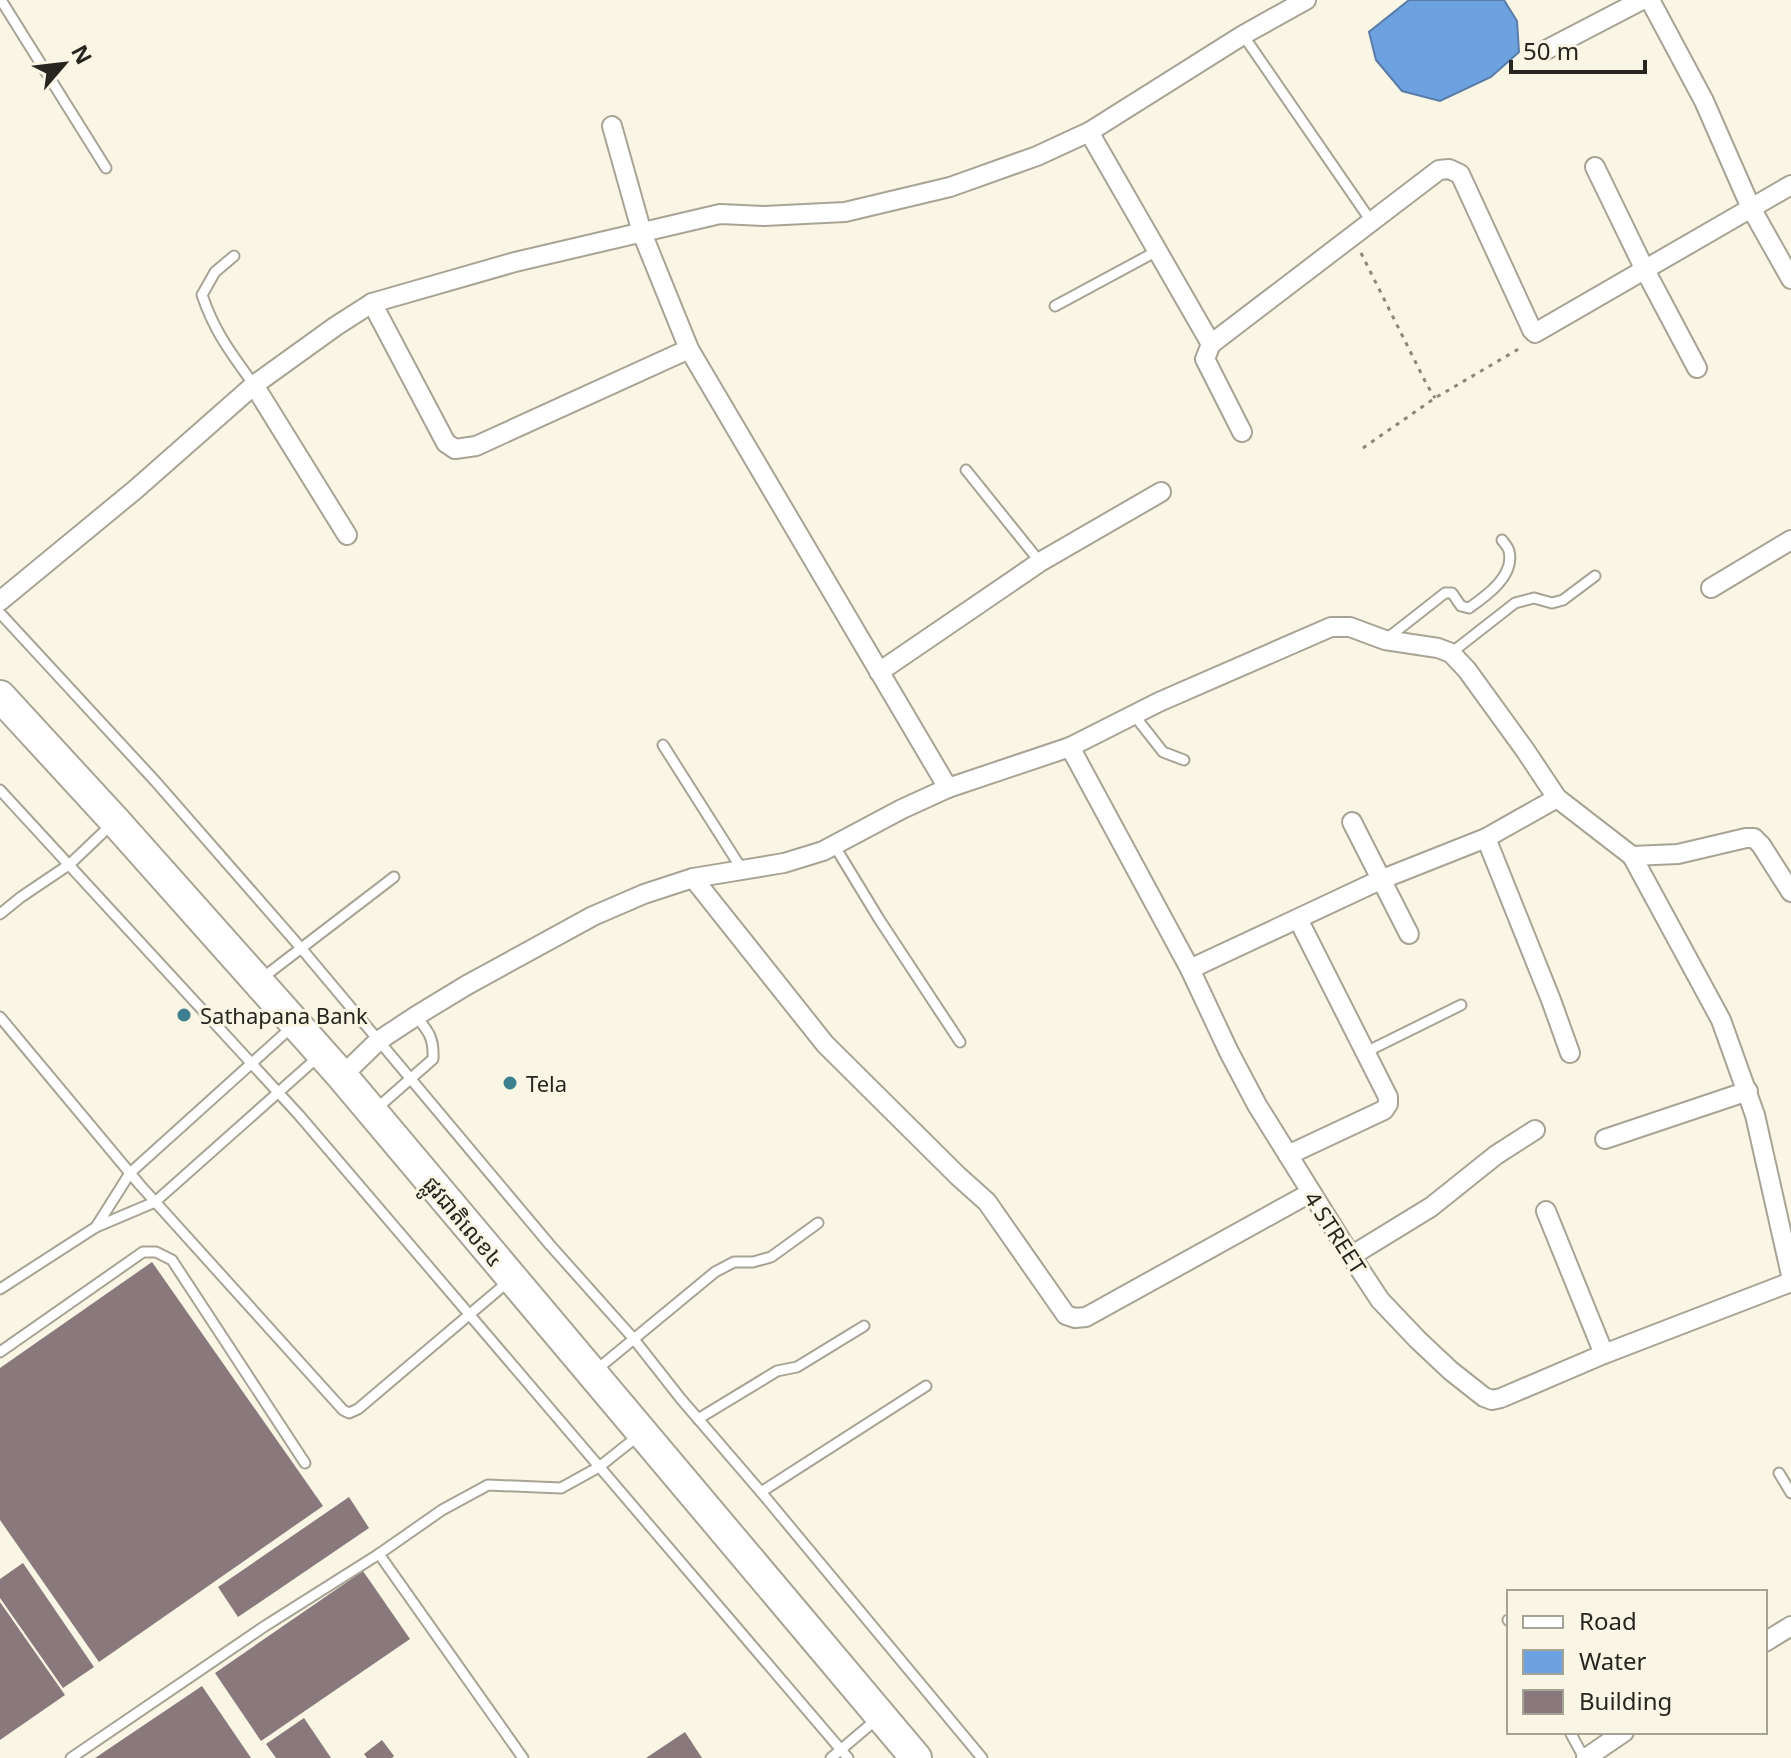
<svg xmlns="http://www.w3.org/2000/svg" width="1791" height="1758" font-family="Georgia,'Noto Sans Khmer',serif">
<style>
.water{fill:#6da2e1;stroke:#587ca7;stroke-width:2}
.building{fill:#89787c}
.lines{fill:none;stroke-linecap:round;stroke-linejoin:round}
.service-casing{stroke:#a8a495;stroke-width:13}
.minor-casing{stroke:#a8a495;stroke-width:22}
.trunk-casing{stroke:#a8a495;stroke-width:34}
.path{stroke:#8a877c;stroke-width:3;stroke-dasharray:4 6;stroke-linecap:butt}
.service{stroke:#fff;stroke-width:9}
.minor{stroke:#fff;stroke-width:18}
.trunk{stroke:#fff;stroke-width:30}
.poi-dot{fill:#3c7f8f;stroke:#f9f6e5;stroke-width:3}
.labels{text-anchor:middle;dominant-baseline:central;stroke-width:6;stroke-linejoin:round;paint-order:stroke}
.poi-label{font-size:22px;fill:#27251f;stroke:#f9f6e5;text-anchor:start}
.street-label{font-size:22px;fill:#27251f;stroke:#f9f6e5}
</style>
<rect width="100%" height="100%" fill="#f9f6e5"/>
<polygon class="water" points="1409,0 1504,0 1517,21 1519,52 1491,77 1440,101 1402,91 1376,60 1369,32"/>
<g class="building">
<polygon points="152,1262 323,1506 99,1662 0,1520 0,1368"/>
<polygon points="349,1497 369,1528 238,1617 218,1587"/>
<polygon points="23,1563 94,1667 63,1688 0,1598 0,1579"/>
<polygon points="363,1571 410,1639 261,1741 215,1673"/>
<polygon points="0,1602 65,1695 0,1740"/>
<polygon points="202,1686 251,1758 95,1758"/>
<polygon points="304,1718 331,1758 276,1758 266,1744"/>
<polygon points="685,1732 702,1758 646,1758"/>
<polygon points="382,1740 394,1756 392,1758 367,1758 364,1754"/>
</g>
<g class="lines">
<defs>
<g id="service">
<polyline points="1,0 106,168"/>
<polyline points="1243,35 1371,221"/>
<path d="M234 256 215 272 202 295C215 333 231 353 254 385"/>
<polyline points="1055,306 1157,251"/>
<polyline points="966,470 1040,562"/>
<polyline points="0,613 156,782 301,948 550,1245 633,1338 681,1399 761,1492 982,1758"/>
<path d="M1385 640 1445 593H1452L1461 606 1469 608C1486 596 1515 576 1509 551 1508 547 1505 544 1502 540"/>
<polyline points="1451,653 1515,603 1534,598 1552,603 1563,600 1595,576"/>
<polyline points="1134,715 1163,752 1184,760"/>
<polyline points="663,745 743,871"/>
<polyline points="0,790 299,1115 848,1758"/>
<polyline points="834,845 879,919 960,1042"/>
<polyline points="0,914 21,897 70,864 113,823"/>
<polyline points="261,979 394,877"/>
<polyline points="0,1017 140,1185 343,1410 349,1413 358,1409 509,1281"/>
<polyline points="1366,1052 1461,1005"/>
<path d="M376 1109 433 1059C434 1038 429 1032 416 1016"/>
<polyline points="96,1227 130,1173 293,1026"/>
<polyline points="0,1289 96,1227 155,1202 318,1057"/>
<polyline points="0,1352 143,1252 156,1252 172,1260 305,1463"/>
<polyline points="595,1371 715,1272 734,1262 753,1262 771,1257 818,1223"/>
<polyline points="698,1419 777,1371 797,1367 864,1326"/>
<polyline points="1779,1473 1791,1493"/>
<polyline points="761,1492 926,1386"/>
<polyline points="379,1554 523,1758"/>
<polyline points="1508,1620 1509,1621"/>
<polyline points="1570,1732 1584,1758"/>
<polyline points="71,1758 265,1626 379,1554 442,1510 488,1485 561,1488 599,1467 638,1436"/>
<polyline points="831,1758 877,1719"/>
</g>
<g id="minor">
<polyline points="1650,0 1704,101 1751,208 1791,279"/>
<polyline points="1544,51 1642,0"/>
<polyline points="612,126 642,233 689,349 948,788"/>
<polyline points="1089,132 1211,344 1205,359 1242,432"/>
<polyline points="1595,167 1645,270 1697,368"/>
<polyline points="372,303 446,443 455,449 476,446 689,349"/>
<polyline points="1211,344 1439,170 1449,169 1460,174 1532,330 1535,333 1791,185"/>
<polyline points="254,385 347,535"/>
<polyline points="1711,588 1791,540"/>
<polyline points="0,601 136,489 254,385 336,326 372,303 515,262 720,214 764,216 845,212 950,187 1037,156 1089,132 1243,35 1306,0"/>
<polyline points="879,672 1040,562 1161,492"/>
<polyline points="1070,747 1190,969 1229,1052 1257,1105 1351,1256 1380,1300 1418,1340 1451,1371 1484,1397 1492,1400 1501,1398 1604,1354 1791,1282"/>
<polyline points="1352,822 1409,934"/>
<polyline points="1486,838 1551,1000 1570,1053"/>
<polyline points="1632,856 1721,1020 1755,1115 1791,1275"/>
<polyline points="693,878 825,1044 958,1176 987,1202 1066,1315 1075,1318 1086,1317 1310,1193"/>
<polyline points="1190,969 1380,880 1486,838 1557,798"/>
<polyline points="342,1076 378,1041 416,1016 467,985 593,916 644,894 693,878 784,863 823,851 902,809 948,788 1070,747 1159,702 1331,627 1350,627 1385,640 1438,648 1451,653 1467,670 1525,750 1557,798 1632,856 1678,854 1746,838 1754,838 1761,845 1791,892"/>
<polyline points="1605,1139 1748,1091"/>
<polyline points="1288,1155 1384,1110 1388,1104 1388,1097 1298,919"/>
<polyline points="1546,1211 1604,1354"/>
<polyline points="1351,1256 1431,1207 1496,1155 1535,1130"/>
<polyline points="1765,1642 1791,1626"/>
<polyline points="1586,1758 1624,1732"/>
</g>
<polyline id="trunk" points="0,696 115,821 342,1076 916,1758"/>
</defs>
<use href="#service" class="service-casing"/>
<use href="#minor" class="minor-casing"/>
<use href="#trunk" class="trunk-casing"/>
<g class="path">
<polyline points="1361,253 1427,385 1435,398"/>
<polyline points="1363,448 1435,398 1522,347"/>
</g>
<use href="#service" class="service"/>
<use href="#minor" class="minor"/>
<use href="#trunk" class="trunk"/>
</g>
<g class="poi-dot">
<circle cx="184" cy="1015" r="8"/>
<circle cx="510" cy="1083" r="8"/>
</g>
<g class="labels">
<g class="poi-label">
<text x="200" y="1015">Sathapana Bank</text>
<text x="526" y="1083">Tela</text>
</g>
<g class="street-label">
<text transform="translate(464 1221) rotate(50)">ផ្លូវជាតិលេខ៤</text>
<text transform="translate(1336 1232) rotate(57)">4 STREET</text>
</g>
</g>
<rect x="1507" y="1590" width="260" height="144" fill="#f9f6e5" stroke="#a5a296" stroke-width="2"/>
<rect x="1523" y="1616" width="40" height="12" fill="#ffffff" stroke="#a5a296" stroke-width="2"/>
<text x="1579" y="1630" font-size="24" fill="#27251f">Road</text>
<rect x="1523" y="1650" width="40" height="24" fill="#6da2e1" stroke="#a5a296" stroke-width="2"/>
<text x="1579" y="1670" font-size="24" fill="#27251f">Water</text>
<rect x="1523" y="1690" width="40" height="24" fill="#89787c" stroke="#a5a296" stroke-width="2"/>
<text x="1579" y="1710" font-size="24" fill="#27251f">Building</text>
<g transform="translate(64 64) rotate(62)" stroke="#f9f6e5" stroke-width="6" paint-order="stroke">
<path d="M0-6L14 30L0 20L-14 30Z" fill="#27251f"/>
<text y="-12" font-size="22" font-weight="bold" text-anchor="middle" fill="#27251f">N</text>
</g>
<path d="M1511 60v12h134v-12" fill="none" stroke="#27251f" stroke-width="4"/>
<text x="1523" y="60" font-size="24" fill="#27251f" stroke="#f9f6e5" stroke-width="6" paint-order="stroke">50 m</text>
</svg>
